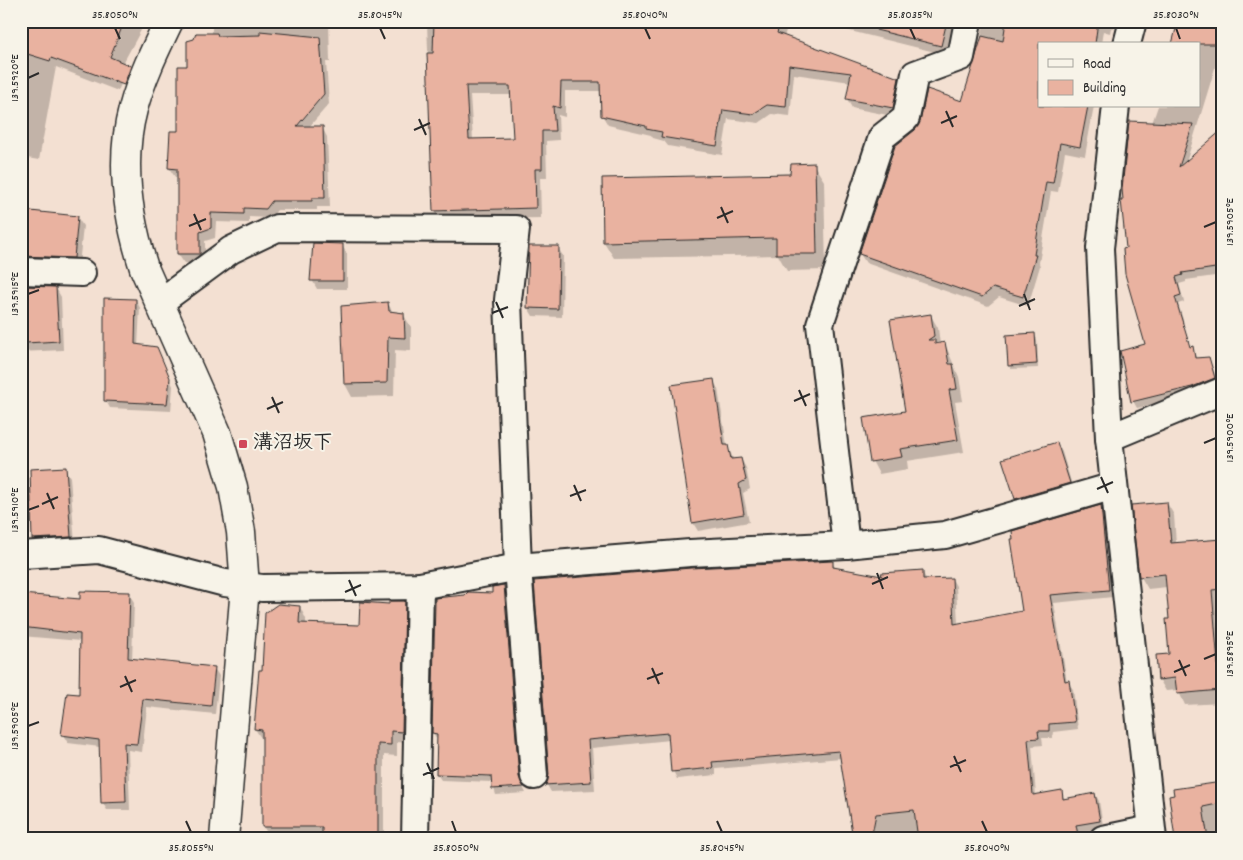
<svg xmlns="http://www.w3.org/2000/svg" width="1243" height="860" font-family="Dekko,'Klee One',sans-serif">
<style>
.shadow{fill:#0003;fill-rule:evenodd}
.building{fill:#e9b2a0;stroke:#2b2b2b;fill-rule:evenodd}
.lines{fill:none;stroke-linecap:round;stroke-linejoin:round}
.street-casing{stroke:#2b2b2b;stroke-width:30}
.secondary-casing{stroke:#2b2b2b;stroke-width:31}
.street{stroke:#f7f3e8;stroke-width:26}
.secondary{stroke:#f7f3e8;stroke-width:28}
.ticks{fill:none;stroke:#2b2b2b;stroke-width:2}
.poi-dot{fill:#d1495b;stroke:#f7f3e8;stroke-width:2}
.labels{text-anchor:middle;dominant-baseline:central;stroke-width:4;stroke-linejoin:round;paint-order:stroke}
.poi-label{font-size:20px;font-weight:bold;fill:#2b2b2b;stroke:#f7f3e8;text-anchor:start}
.neatline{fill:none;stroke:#2b2b2b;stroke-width:2}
.ticks-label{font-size:12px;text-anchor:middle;fill:#2b2b2b}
</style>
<rect width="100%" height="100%" fill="#f3e0d2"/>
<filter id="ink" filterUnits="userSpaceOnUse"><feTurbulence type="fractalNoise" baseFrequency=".02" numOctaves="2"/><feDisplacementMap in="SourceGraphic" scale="10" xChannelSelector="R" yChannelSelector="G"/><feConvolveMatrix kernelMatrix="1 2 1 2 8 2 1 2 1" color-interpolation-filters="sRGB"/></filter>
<g filter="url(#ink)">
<g class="shadow">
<polygon points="21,21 146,21 122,65 126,72 118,91 56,67 39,160 21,157"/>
<polygon points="212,21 329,21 330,62 326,62 329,104 309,127 322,127 327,137 330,207 317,207 317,210 277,210 271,218 249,217 249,223 216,222 215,238 205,241 205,263 184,263 178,254 178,178 175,177 169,168 179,133 189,67 212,34"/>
<path d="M418 21H789L784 37 898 79 904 89 898 117 852 108 847 99 851 82 794 74 790 116 772 114 759 123 728 119 722 155 668 146 664 141 653 138 651 135 608 125 602 115V91H565V117L558 115 559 140 546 141 547 178H540L541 218 440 220 434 211 427 23ZM470 95H512L514 139 473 140Z"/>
<polygon points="810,21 961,21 951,56"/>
<polygon points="984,21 1120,21 1118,28 1111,28 1110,33 1103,31 1101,44 1039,44 1039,106 1094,106 1085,156 1065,152 1058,192 1051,191 1039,263 1040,266 1028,306 999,297 988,306 866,263 860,254 962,103 977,60"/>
<polygon points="1165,21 1222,21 1222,61 1218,58 1186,163 1222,131 1222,275 1186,280 1186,282 1179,284 1184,302 1178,304 1184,323 1173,326 1192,348 1197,359 1209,358 1219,385 1197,394 1137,408 1133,401 1146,345 1127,249 1125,201 1158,106 1199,106 1199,44 1178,27 1166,24"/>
<polygon points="814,165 824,181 826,270 787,271 778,255 614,258 604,242 791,176"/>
<polygon points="21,211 77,217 83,226 79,266 21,266"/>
<polygon points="342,245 347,254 347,289 317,289 312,280"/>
<polygon points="558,248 563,256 562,317 533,316 528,308"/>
<polygon points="21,286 56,288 61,297 63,350 21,352"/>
<polygon points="136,300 140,308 138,346 160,355 173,386 171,411 110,408 106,401"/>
<polygon points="388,303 393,313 403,314 411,327 411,351 395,350 394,396 352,397 345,384"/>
<polygon points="931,316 938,328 940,345 945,344 959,377 963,401 955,402 964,452 907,461 908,469 879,474 872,461 906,412"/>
<polygon points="1034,335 1037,339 1038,368 1011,369 1009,365"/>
<polygon points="713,380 718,389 727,446 734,460 741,459 746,468 750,489 743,493 749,522 698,531 693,523"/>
<polygon points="1057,443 1062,452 1074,492 1021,507 1016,499"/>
<polygon points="65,469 70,477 75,545 39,548 34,539"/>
<polygon points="1167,503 1174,515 1176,544 1222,541 1222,602 1218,602 1222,650 1222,703 1185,705 1178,690 1166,691 1159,679 1171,655 1167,587 1148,589 1141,577"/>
<polygon points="1101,507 1105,514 1113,597 1054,603 1067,682 1073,689 1078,729 1053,732 1052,738 1042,738 1043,745 1032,746 1036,796 1061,791 1065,800 1095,794 1099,801 1104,832 1095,839 854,839 841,758 716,769 716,775 677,779 673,771 670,740 592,748 595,790 551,792 547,785 550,775 535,582 832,562 836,569 883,577 922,572 927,580 952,579 956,586 958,624 1024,612"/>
<polygon points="504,586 507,593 522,785 526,793 496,795 492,782 441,780 437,774 437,739 433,733 493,594"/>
<polygon points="21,594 82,600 129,594 134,602 132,660 214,668 219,676 215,714 147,707 142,752 128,750 130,810 107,810 102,802 100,747 68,743 63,735 80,696 81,641 21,636"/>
<polygon points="404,602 411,614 408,743 397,742 397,756 384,755 384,839 270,838 263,826 263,741 255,729 263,671 300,607 306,619 306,624 361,626 391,605"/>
<polygon points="1222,789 1222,839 1177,839 1170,797"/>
</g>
<g class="building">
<polygon points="21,21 106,21 122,27 110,57 131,66 124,85 51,58 50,61 21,52"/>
<path d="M434 21H542L611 26 612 21H781L777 33 899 78 893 108 846 99 851 73 789 65 786 107 767 105 753 114 723 110 717 146 661 137 662 132 646 129V126L601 116 600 82H561L560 108 553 106 555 131H542V169H535L536 208 433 211 427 53H433ZM466 86H510L513 138 469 139Z"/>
<polygon points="877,21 947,21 941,46 876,30"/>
<polygon points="1006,21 1098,21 1095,44 1039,44 1039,106 1088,106 1080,147 1060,143 1053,183 1046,182 1034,255 1036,255 1023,297 993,288 982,297 859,254 895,146 915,130 920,122 927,89 962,101 982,36 1003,41"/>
<polygon points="1178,21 1222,21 1217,44 1172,44"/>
<polygon points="260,31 320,37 324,94 297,126 323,126 325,198 312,198 312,201 272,201 266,209 244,208 244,214 211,213 211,228 200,232 200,254 177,254 177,169 168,168 170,131 178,131 178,66 187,66 187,41 194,39 196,33 217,33 218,36 260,35"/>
<polygon points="1129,121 1193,124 1179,167 1222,130 1222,267 1182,273 1183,275 1176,277 1181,295 1175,297 1190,347 1193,346 1195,358 1209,357 1215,378 1192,387 1131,402 1120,351 1145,344 1125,274 1123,249 1126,248 1121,200 1123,200 1122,189"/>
<polygon points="815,163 817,254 776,254 776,238 603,242 602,178 790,174 791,164"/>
<polygon points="21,210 78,216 74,258 21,256"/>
<polygon points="313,243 343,244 343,281 310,281"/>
<polygon points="529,246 559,246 558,309 527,308"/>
<polygon points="22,286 56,287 59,341 26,343"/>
<polygon points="104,298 136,299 135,344 157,347 170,378 167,404 104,401"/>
<polygon points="388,302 389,311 404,313 405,338 388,337 387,383 344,384 341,306"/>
<polygon points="931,314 934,336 928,340 935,340 935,344 945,342 949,364 953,364 957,389 949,390 958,440 900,449 902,457 870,462 863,418 905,411 890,320"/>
<polygon points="1035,333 1037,364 1008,366 1006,335"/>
<polygon points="714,379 724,445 728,445 731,459 741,458 746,480 739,484 744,514 692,523 671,385"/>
<polygon points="1057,442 1070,483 1015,499 1002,459"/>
<polygon points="66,467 71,537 32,539 30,469"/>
<polygon points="1167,502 1171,543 1222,539 1222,589 1212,590 1220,690 1177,694 1175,678 1158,680 1156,655 1169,654 1166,619 1169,619 1165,574 1139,577 1131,505"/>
<polygon points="1101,505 1109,590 1050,595 1065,681 1069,680 1075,722 1049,724 1049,731 1038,731 1039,738 1028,739 1033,795 1062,790 1063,799 1095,793 1100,821 1076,825 1078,835 1056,839 918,839 914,810 876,814 871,839 853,839 839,751 712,762 713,768 671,772 668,733 588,740 591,782 545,785 549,775 534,581 691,568 833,561 833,567 882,576 881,573 923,570 923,579 952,578 954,624 1022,611 1011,539 1013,539 1012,531"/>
<polygon points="504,585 519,777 524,787 492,789 491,776 436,774 437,734 432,733 435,601 435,598 465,595 468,592 492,593 492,587"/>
<polygon points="80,591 130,592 128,658 215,667 211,706 143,699 137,744 124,743 126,802 101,803 99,740 61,735 67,693 79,694 80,634 21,627 21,594 80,599"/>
<polygon points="389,601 405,601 402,732 391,731 391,745 378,744 378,839 322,839 322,827 262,827 262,730 254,729 259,670 262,670 265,613 278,604 300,606 299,623 359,625 360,602 389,604"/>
<polygon points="1222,782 1222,803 1203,807 1208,839 1175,839 1169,796 1174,795 1173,789"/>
</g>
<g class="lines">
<defs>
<g id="street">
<polyline points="1127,44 1133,21"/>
<polyline points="1116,106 1100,248 1109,438 1153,839"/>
<polyline points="21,271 82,273"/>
<polyline points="159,303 231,250 277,228 516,229 508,300 518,567 534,776"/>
<polyline points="1109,438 1222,391"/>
<polyline points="846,545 820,324 882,137 906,118 915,74 961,57 968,21"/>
<polyline points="21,555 99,550 225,583 262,588 420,586 518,567 690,553 846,545 945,535 1114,486"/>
<polyline points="415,839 420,586"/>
<polyline points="1103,839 1151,829"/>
</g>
<path id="secondary" d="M169 21C155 50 141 79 133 109 119 161 128 218 144 268L217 433 233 487 241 532 245 587 224 839"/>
</defs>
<use href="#street" class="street-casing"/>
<use href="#secondary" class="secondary-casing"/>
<use href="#street" class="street"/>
<use href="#secondary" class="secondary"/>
</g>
</g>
<path class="ticks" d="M115 28 120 39M380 28 385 39M645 28 650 39M910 28 915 39M1176 28 1180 39M28 78 39 73M946 111 953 127M419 119 426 135M941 123 957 116M414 130 430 123M721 207 728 223M194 214 201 230M717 218 733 211M189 226 206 219M1204 227 1216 222M28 294 39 290M1024 294 1030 310M496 302 503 318M1019 306 1035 299M492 313 508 307M799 390 806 406M272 397 279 413M794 401 810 394M267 409 283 402M1204 443 1216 438M1101 477 1108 493M574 485 581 501M1097 489 1113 482M47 493 54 509M570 496 586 490M42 504 58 497M28 510 39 506M877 573 883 589M349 580 356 596M872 584 888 577M345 592 361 585M1204 659 1216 654M1179 660 1186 676M652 668 659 684M1174 672 1190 665M125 676 132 692M647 679 663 673M120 687 136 680M28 726 39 722M954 756 961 772M427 763 434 779M950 767 966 760M423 775 439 768M186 821 191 832M452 821 456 832M717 821 722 832M982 821 987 832"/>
<rect class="poi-dot" x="238" y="439" width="10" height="10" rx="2.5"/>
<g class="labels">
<g class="poi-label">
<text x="253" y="444">溝沼坂下</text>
</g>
</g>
<rect width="1243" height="860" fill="none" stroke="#f7f3e8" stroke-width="55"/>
<rect x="1038" y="42" width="162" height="65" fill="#f7f3e8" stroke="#a5a39c"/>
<rect x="1048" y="59" width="25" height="8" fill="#f7f3e8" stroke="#a5a39c"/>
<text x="1083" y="68" font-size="15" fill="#2b2b2b">Road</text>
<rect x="1048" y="80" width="25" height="15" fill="#e9b2a0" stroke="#a5a39c"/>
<text x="1083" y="92" font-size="15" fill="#2b2b2b">Building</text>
<rect x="28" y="28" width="1188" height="804" class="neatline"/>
<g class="ticks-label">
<text x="115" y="18">35.8050°N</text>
<text x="380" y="18">35.8045°N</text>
<text x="645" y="18">35.8040°N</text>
<text x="910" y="18">35.8035°N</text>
<text x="1176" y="18">35.8030°N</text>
<text transform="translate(14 78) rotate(-90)" y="4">139.5920°E</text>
<text transform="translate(1229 222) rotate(-90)" y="4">139.5905°E</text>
<text transform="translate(14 294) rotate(-90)" y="4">139.5915°E</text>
<text transform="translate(1229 438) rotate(-90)" y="4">139.5900°E</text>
<text transform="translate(14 510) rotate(-90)" y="4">139.5910°E</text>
<text transform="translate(1229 654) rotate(-90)" y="4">139.5895°E</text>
<text transform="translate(14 726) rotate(-90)" y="4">139.5905°E</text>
<text x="191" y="851">35.8055°N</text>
<text x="456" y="851">35.8050°N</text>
<text x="722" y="851">35.8045°N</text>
<text x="987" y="851">35.8040°N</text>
</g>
</svg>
